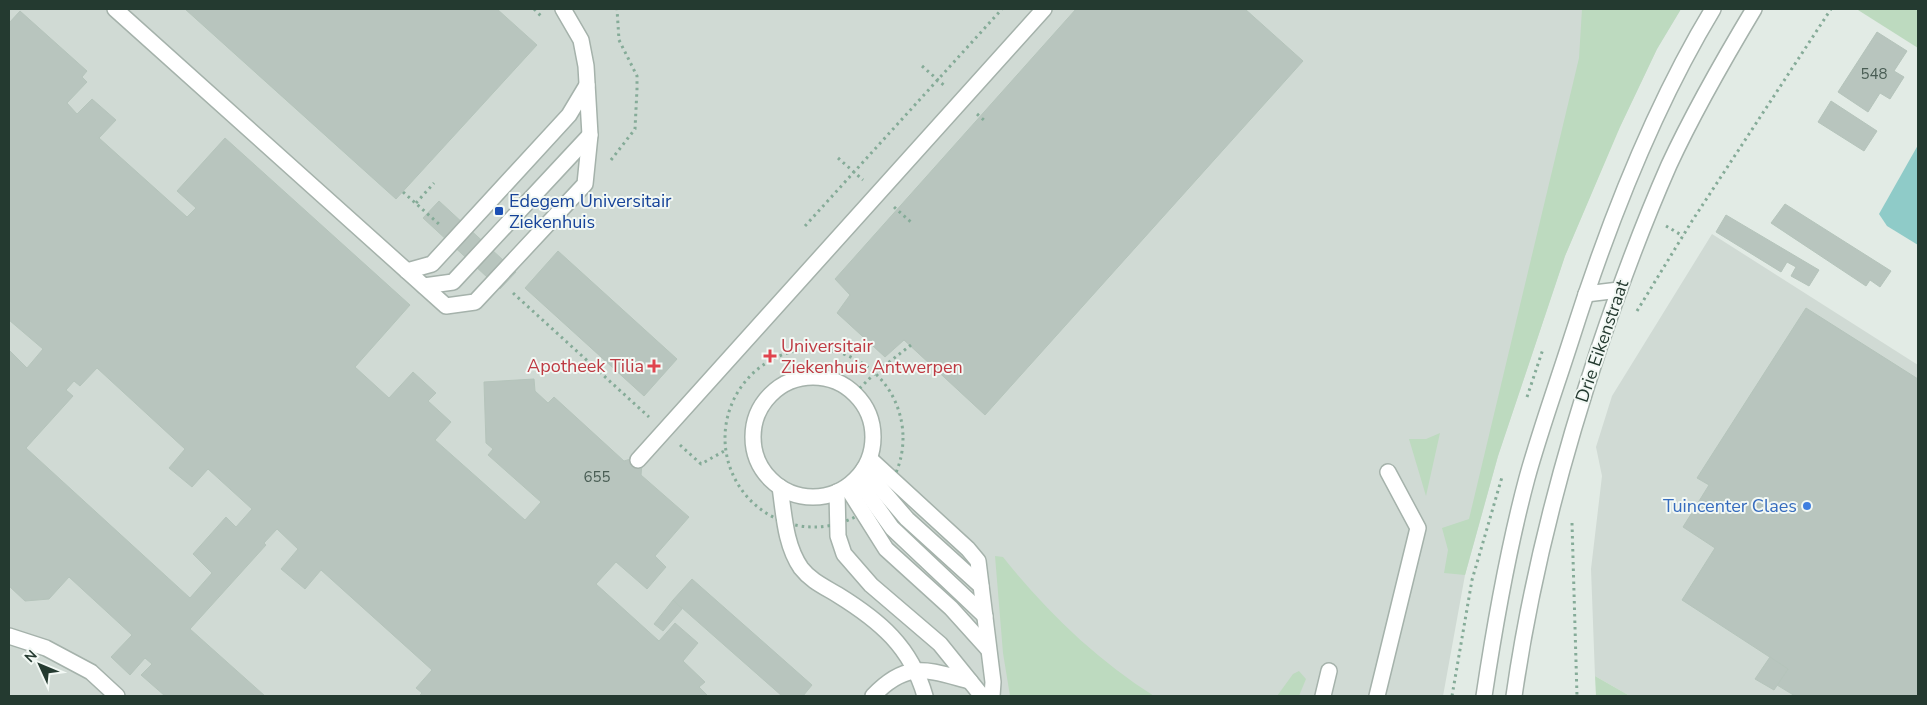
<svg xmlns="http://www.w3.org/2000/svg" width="1927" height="705" font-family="'Nunito Sans',sans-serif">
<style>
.built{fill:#d0dad4}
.green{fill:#bddabf}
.water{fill:#8fcbc8}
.building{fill:#b8c5be;stroke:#b5c4bb;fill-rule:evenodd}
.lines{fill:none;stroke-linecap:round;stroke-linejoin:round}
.minor-casing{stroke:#a5b2ab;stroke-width:18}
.path{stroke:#85ab98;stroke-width:3;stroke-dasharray:2.5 4;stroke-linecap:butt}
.minor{stroke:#fff;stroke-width:15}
.transit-dot{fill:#1a4fb4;stroke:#f2f8f4;stroke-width:2}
.health-dot{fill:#e0444e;stroke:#f2f8f4;stroke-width:2}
.shop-dot{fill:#3f7fe0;stroke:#f2f8f4;stroke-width:2}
.labels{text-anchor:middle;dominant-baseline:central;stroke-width:4;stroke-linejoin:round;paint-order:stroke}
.number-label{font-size:15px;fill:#495d54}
.transit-label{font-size:18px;fill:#164399;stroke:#f2f8f4;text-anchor:start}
.street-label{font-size:18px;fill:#243a30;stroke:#f2f8f4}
.health-label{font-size:18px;fill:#be3a42;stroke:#f2f8f4;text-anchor:start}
.shop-label{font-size:18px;fill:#366cbe;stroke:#f2f8f4;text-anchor:end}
</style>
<rect width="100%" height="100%" fill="#e2ebe5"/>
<g class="built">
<polygon points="9,9 1681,9 1657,49 1616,135 1565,256 1498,456 1465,575 1443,696 9,696"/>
<polygon points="1712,234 1918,365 1918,696 1630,696 1595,676 1591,569 1602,476 1596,447 1612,396"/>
</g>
<g class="green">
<polygon points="1582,9 1681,9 1657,49 1620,127 1565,256 1498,456 1465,575 1444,573 1448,550 1442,528 1469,519 1579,58"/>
<polygon points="1859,9 1918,9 1918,48 1858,10"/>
<polygon points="1440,433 1426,496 1409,439 1426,439"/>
<path d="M995 556 1003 557C1046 611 1096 659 1154 696H1010L1003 653Z"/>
<polygon points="1299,671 1306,679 1299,696 1277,696 1293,674"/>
<polygon points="1595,676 1630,696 1596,696"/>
</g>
<polygon class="water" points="1918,145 1918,245 1887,226 1879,214"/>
<g class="building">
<polygon points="185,9 497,9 537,45 396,199"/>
<polygon points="1076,9 1245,9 1303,61 985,415 904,340 885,357 837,313 850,295 835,279"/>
<path d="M20 11 87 71 82 77 87 82 67 103 77 114 92 99 116 120 99 138 187 217 196 208 177 191 225 138 410 305 355 367 389 398 413 372 436 393 428 401 451 422 435 440 525 520 541 502 488 455 493 449 486 443 484 382 534 379 535 391 548 403 554 397 624 461 634 458 642 464 641 475 689 517 655 556 666 567 647 589 616 562 596 584 659 641 675 623 698 643 683 661 705 682 699 687 708 696H419L422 693 416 688 432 670 321 570 305 589 281 569 298 549 277 529 264 543 266 545 190 629 265 696H165L141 675 152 664 145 658 130 675 111 657 132 635 69 577 49 599 25 601 9 586V350L27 368 43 349 9 320V23ZM97 368 185 449 169 468 192 487 208 469 252 509 236 527 226 517 193 554 212 573 190 598 26 448 73 396 66 390 74 381 80 386Z"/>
<polygon points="1877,32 1907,51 1894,71 1904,77 1890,99 1880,93 1868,112 1838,92"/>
<polygon points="1831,101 1877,131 1864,151 1818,122"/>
<polygon points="439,201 516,272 500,289 423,218"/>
<polygon points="1785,204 1891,271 1880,287 1870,280 1866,286 1771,223"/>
<polygon points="1726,215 1819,270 1809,286 1791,276 1796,267 1787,262 1781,272 1716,232"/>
<polygon points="558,251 677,359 644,396 525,288"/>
<polygon points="1806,308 1918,379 1918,696 1795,696 1777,685 1788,669 1682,600 1715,548 1683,527 1709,485 1697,478"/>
<polygon points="692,579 812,685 803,696 782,696 673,600"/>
<polygon points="673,600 682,609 663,631 654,624"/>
<polygon points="1770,657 1788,669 1774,690 1755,679"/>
</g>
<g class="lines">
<defs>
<g id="minor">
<polyline points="115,9 446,306 475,302 585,184 590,135 586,66 581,40 563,9"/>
<polyline points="407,271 432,264 569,115 587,85"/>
<polyline points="424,286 453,282 590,135"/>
<polyline points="1586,294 1619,290"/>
<circle cx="813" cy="437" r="60"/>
<polyline points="870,459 968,549 978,561 993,682 992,696"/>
<polyline points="638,460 1044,9"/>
<polyline points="864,469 907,519 981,586"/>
<polyline points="857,479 892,528 985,616"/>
<path d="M780 487C784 514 785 545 801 568 811 581 825 587 838 595 880 621 911 647 925 696"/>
<polyline points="847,487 886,549 951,608 988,649"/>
<polyline points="837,492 838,536 844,554 871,585 940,644 982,696"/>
<polyline points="9,636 46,648 91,672 117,696"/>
<path d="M873 696C907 660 927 670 970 681"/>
<polyline points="1323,696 1329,671"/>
<polyline points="1377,696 1418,528 1388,472"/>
<path d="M1484 696C1495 623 1508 549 1527 478 1540 431 1557 384 1572 337 1607 227 1653 108 1713 9"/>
<path d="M1514 696C1531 577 1561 462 1599 348 1620 286 1643 224 1669 165 1694 111 1724 59 1754 9"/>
</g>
</defs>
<use href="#minor" class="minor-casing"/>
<g class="path">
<polyline points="534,9 542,17"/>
<polyline points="922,66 946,87"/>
<polyline points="977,114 985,121"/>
<polyline points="838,158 863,180"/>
<polyline points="611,160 635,129 637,89 637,76 619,40 617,9"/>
<polyline points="403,192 440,225"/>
<polyline points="603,196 611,204"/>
<polyline points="416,203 434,183"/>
<polyline points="894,207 912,223"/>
<polyline points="805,226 1002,9"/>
<polyline points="1666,226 1683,236"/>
<polyline points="513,293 649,417"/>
<polyline points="1637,311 1692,221 1831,9"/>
<circle cx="814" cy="438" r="89"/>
<polyline points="855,393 875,373 911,345"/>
<polyline points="1527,397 1543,349"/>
<polyline points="680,445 701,464 726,450"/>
<polyline points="1572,523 1577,696"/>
<polyline points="1452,696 1472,580 1502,477"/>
</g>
<use href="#minor" class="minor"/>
</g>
<rect class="transit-dot" x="494" y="206" width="10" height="10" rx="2.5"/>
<g class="health-dot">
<path d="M767.5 348.5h5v5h5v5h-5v5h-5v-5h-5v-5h5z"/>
<path d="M651.5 358.5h5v5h5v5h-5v5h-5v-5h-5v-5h5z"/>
</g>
<circle class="shop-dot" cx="1807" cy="506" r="5"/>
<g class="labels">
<g class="number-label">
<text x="1874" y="74">548</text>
<text x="597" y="477">655</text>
</g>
<g class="transit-label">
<text x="509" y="201">Edegem Universitair<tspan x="509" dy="21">Ziekenhuis</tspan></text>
</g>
<g class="street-label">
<text transform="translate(1602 341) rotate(-71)">Drie Eikenstraat</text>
</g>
<g class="health-label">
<text x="781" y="346">Universitair<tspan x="781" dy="21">Ziekenhuis Antwerpen</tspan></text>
<text x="644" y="366" text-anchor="end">Apotheek Tilia</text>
</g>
<g class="shop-label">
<text x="1797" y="506">Tuincenter Claes</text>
</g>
</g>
<rect width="1927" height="705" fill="none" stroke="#243a30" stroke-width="20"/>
<g transform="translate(40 665) rotate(314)" stroke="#f2f8f4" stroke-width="4" paint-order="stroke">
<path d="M0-4L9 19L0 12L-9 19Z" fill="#243a30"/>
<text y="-8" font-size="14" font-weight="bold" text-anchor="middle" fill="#243a30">N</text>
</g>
</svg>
